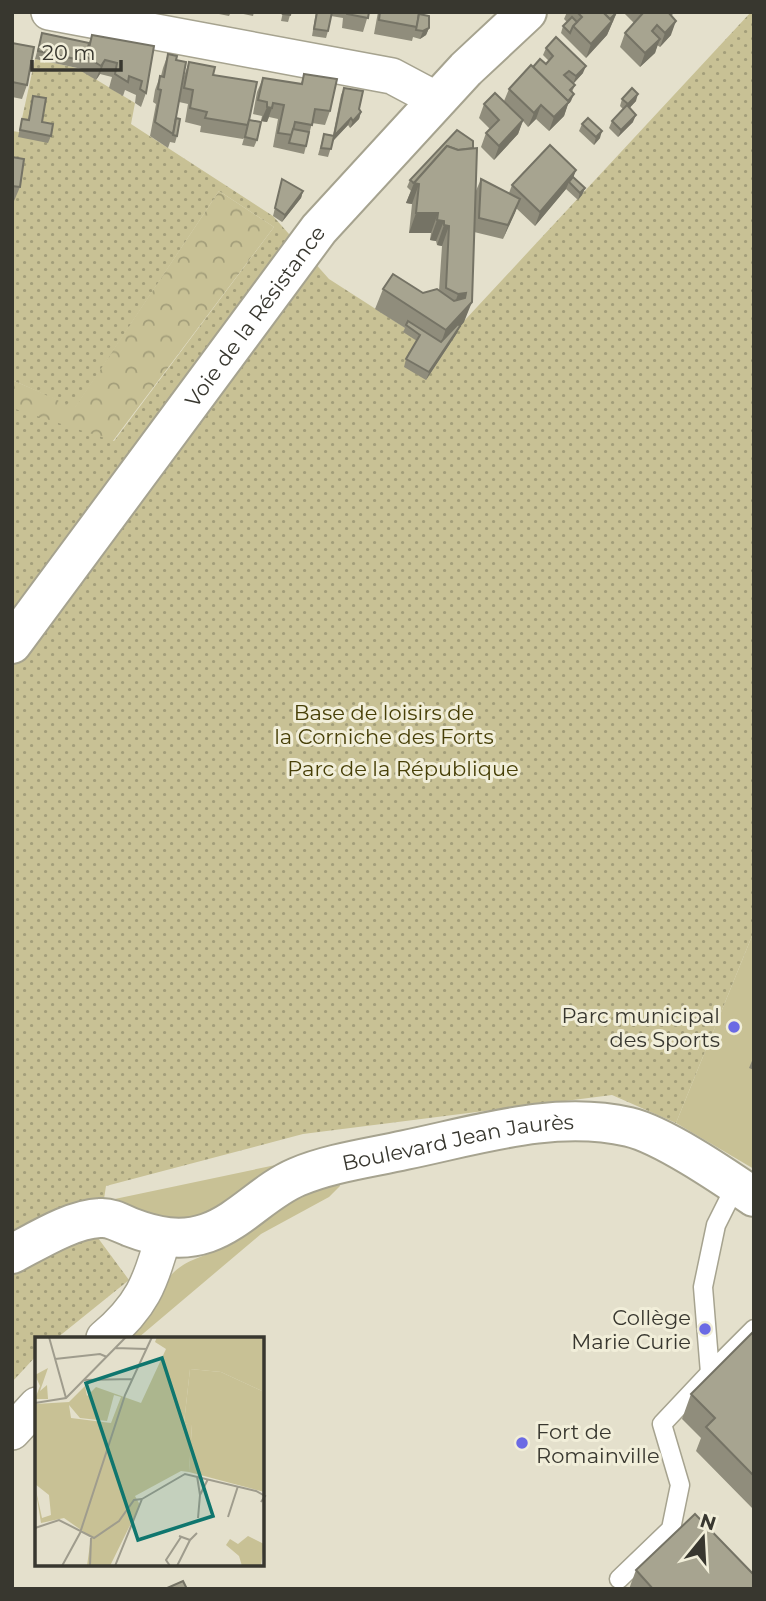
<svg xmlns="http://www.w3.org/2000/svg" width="766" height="1601" font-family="Montserrat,sans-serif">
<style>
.grass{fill:#c8c195}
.forest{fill:url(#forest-crowns)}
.park{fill:url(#park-dots)}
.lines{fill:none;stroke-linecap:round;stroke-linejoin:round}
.service-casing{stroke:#a6a38f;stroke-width:21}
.minor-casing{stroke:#a6a38f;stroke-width:38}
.tertiary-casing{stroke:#a6a38f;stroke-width:42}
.service{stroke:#fff;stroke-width:18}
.minor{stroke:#fff;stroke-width:35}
.tertiary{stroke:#fff;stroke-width:38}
.wall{fill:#908d7c}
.shaded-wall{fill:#757365}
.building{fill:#a7a490;stroke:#757365;stroke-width:2}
.poi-dot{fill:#6b6ae4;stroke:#f1eed9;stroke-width:2.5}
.labels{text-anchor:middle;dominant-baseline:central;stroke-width:6;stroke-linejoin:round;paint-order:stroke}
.street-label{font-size:21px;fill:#38372f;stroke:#f1eed9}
.park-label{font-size:21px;fill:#473f07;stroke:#f1eed9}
.poi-label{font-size:21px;fill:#38372f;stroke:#f1eed9;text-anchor:end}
.inset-road{fill:none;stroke:#9f9c8d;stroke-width:2}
.view{fill:#0f766e;fill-opacity:0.15;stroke:#0f766e;stroke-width:3.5}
.inset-edge{fill:none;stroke:#38372f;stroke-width:3.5}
</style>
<defs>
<pattern id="forest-crowns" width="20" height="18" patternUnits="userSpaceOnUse" patternTransform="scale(1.75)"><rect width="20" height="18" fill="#c8c195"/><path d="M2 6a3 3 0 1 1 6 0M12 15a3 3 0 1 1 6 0" fill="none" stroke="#a39e7a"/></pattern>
<pattern id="park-dots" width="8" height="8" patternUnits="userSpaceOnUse" patternTransform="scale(1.75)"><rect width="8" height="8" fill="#c8c195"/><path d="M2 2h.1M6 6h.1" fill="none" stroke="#a39e7a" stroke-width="1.8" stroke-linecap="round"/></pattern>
</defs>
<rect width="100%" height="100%" fill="#e4e0cc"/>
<g class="grass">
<polygon points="754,931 754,1169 676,1123"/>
<polygon points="290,1162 219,1211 184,1223 107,1203 110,1200"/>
<path d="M339 1180 340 1186 329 1197 261 1234 138 1338H127C138 1329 148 1320 155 1307 161 1296 164 1283 172 1274 187 1258 211 1255 229 1245 267 1224 296 1190 339 1180Z"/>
</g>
<polygon class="forest" points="219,191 274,227 12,575 12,380 75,407"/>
<polygon class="park" points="751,12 754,12 754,931 676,1123 612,1095 303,1134 106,1186 98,1238 129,1280 57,1338 37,1338 37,1355 12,1382 12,408 114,441 274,227 219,191 75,408 12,380 12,131 19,132 35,59 77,68 135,103 131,124 273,216 329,279 438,349"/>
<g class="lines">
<defs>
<g id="service">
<polyline points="736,1185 716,1225 703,1287 710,1373 754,1329"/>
<polyline points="619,1579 671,1529 680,1485 662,1424 710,1373"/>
</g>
<g id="minor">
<polyline points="49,12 392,76 424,93 434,103"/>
<path d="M104 1338C141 1307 151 1283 163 1237"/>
<polyline points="12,1432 37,1405"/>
</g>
<g id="tertiary">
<path id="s1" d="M12 644 319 229 466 69 527 12"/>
<path id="s2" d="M12 1254C37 1241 72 1219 100 1218 110 1217 121 1223 130 1227 156 1237 181 1242 207 1233 241 1221 264 1191 297 1177 330 1163 369 1158 405 1150 478 1135 554 1110 629 1127 663 1135 723 1176 754 1197"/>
</g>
</defs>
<use href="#service" class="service-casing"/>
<use href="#minor" class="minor-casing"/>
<use href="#tertiary" class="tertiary-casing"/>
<use href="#service" class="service"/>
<use href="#minor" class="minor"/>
<use href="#tertiary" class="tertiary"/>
</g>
<g class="wall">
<polygon points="219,12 231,12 229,16 219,14"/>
<polygon points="234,12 254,12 253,16"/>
<polygon points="283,12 291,12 288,22 281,21"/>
<polygon points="316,12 332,12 328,31 326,38 312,36"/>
<polygon points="332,12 369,12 363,32 342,28 343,18 331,16"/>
<polygon points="378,12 419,12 419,14 429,28 426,35 420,39 413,37 412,41 374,34"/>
<polygon points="567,12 617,12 607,35 586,58 561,33 563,26 567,22 564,19"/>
<polygon points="623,12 675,12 671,16 671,35 660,47 657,45 655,53 640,67 620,47 625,33 634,23"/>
<polygon points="42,33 89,43 92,35 154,46 146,93 141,107 135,103 136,95 125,90 123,96 109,88 112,77 100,74 96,80 81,71 82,69 35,59"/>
<polygon points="12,43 27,85 22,99 12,97"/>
<polygon points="546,48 583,73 573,84 575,85 572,92 571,101 568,104 564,116 549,131 536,119 528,127 523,121 518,134 494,160 481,147 486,133 490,129 479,118 484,104 504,101 509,89 533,67 546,64 549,61 543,55"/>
<polygon points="168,54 176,60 177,136 175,143 170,142 168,148 150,136 156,104 153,102 155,90 160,76 161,76 163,68"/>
<polygon points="189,62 249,120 257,140 254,147 242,145 244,138 243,139 200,132 201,126 185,122 188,104 179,102 184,76"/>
<polygon points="304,74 330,111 325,125 312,123 304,154 273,147 278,119 269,117 267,122 261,121 262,116 253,114 257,92 263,78 301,84"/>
<polygon points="344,88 361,112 359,119 350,128 348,125 333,141 328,157 318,155 324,134 333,135 341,95"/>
<polygon points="33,96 42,122 51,136 48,143 18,137 22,119 28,120 31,103"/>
<polygon points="622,99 636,101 629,108 633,122 618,137 609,128 612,121 623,109 620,106"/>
<polygon points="582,124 600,138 594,145 579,131"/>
<polygon points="12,157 20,187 14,201 12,201"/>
<polygon points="576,170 573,177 585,188 582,195 578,200 566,189 535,226 516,208 503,239 474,232 464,322 459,328 457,333 426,380 404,367 406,359 417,341 403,332 405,328 375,309 383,289 423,293 439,291 442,246 437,245 436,241 430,240 431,233 409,233 412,204 406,203 411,191 407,187 410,180 475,193 481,179 509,193 512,185"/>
<polygon points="282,179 303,191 301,198 282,222 273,216"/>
<polygon points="754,1056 754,1070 749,1068"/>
<polygon points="754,1331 754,1510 696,1451 701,1438 682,1419 691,1394"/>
<polygon points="636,1570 754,1589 629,1589"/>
</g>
<g class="shaded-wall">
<polygon points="617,12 607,35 586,58 591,44 606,23"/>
<polygon points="676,21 671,35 660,47 665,33"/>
<polygon points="429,28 426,35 420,39 423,31"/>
<polygon points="660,39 655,53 640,67 645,53"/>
<polygon points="105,60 100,74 96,80 101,66"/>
<polygon points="586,66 583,73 573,84 576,76"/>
<polygon points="574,94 571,101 568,104 564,116 549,131 554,117"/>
<polygon points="638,94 636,101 626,112 628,104"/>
<polygon points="541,105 536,119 528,127 534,113"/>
<polygon points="267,107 272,108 267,122 261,121"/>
<polygon points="361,112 359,119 350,128 353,121"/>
<polygon points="636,115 633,122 618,137 621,130"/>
<polygon points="351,118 348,125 331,143 334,136"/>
<polygon points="523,120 518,134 494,160 499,146"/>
<polygon points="602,131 600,138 594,145 596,137"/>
<polygon points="576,170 571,184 569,182 566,189 535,226 540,212"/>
<polygon points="414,183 419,184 412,204 406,203"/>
<polygon points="585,188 582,195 578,200 580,193"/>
<polygon points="303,191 301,198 282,222 285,215"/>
<polygon points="520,199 515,213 503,239 508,225"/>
<polygon points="416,213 438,213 431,233 409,233"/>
<polygon points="437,220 444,221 436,241 430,240"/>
<polygon points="444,225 449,226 442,246 437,245"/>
<polygon points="466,293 459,311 472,302 464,322 459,328 457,333 426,380 439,349 458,294"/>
</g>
<g class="building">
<polygon points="284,12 291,12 290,15 283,14"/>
<polygon points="317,12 332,12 328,31 314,29"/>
<polygon points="347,12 369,12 368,18 347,14"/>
<polygon points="380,12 419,12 417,27 379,20"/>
<polygon points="577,12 603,12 612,21 591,44 573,26 582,17"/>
<polygon points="603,12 617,12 610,19"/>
<polygon points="643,12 668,12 676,21 665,33 657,25 652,31 660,39 645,53 625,33 643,13"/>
<polygon points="419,14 429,16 429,28 423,31 416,30"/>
<polygon points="572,17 577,22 573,26 570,33 563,26"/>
<polygon points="42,33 89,43 85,61 38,51"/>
<polygon points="92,35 154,46 146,93 140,89 142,81 129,76 128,82 115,74 117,63 105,60 101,66 87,57"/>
<polygon points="556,37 586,66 576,76 569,71 564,75 575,85 570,90 574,94 568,101 533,67 540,59 546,64 553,56 546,48"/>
<polygon points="12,43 34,47 27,85 12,82"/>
<polygon points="168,54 177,56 176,60 186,62 173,134 155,122 161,90 158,89 160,76 164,77"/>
<polygon points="189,62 215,67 213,75 257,82 248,125 205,118 207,112 190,108 193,90 184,88"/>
<polygon points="531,65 569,102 554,117 541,105 534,113 509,89"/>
<polygon points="304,74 337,79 330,111 315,109 312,125 295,122 292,135 278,133 284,105 273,103 272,108 267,107 267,102 258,100 263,78 302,84"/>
<polygon points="344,88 363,91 359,109 361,112 353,121 351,118 334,136"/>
<polygon points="632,88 638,94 628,104 622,99"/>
<polygon points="495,93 523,120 499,146 486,133 499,120 484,104"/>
<polygon points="33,96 46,98 42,122 53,124 51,136 20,130 22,119 29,120"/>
<polygon points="627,105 636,115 621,130 612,121"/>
<polygon points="176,118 180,119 177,136 173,135"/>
<polygon points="588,118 602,131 596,137 582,124"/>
<polygon points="249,120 261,122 257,140 245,137"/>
<polygon points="293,129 309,132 306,146 289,143"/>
<polygon points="457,130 473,141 473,148 458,150 447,146 414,183 410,180"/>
<polygon points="324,134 334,136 331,149 321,148"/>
<polygon points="550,145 576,170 540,212 512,185"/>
<polygon points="447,146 458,150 477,148 472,302 446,330 383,289 393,274 423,293 437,289 454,301 465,298 466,293 458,294 446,288 449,226 444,225 444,221 437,220 438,213 416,213 419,184 414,183"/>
<polygon points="12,157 24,159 20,187 12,186"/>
<polygon points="573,177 585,188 580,193 569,182"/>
<polygon points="282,179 303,191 285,215 275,208"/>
<polygon points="481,179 520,199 508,225 479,218"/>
<polygon points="408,321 441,342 458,324 460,326 429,372 406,359 420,335 406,325"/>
<polygon points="754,1331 754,1476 706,1427 715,1418 691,1394"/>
<polygon points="695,1514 754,1575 754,1589 653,1589 636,1570"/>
<polygon points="183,1581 187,1589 165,1589"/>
</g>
<g class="poi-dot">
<circle cx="734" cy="1027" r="7"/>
<circle cx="705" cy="1329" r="7"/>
<circle cx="522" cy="1443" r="7"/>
</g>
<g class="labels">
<g class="street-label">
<text stroke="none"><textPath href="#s1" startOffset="408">Voie de la Résistance</textPath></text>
<text stroke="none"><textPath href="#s2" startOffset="478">Boulevard Jean Jaurès</textPath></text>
</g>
<g class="park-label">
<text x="384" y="712">Base de loisirs de<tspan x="384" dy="24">la Corniche des Forts</tspan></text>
<text x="403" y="768">Parc de la République</text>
</g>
<g class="poi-label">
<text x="720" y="1015">Parc municipal<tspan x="720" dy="24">des Sports</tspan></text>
<text x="691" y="1317">Collège<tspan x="691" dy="24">Marie Curie</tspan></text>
<text x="536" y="1431" text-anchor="start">Fort de<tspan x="536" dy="24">Romainville</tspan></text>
</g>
</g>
<g transform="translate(35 1337)">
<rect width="229" height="229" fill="#e4e0cc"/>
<path d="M13 31 5 54 12 48 13 62H0L5 49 0 38ZM155 32 186 35 229 55V155L154 135 157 88 149 86Z" fill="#c8c195"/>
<path d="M213 199 229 207 226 229H207L204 219 191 208 195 202 203 207Z" fill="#c8c195"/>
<path d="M122 0H229V55L186 35 155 32 149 86 157 87 154 135 146 134 100 159 105 168 75 229H52L56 200 29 181 6 186 0 149 7 181 16 178 14 158 0 147V67L34 65 50 49 52 59 61 50 106 66 131 12 120 5ZM79 58 86 60 76 86 36 81 34 68 45 81 72 84Z" fill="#c8c195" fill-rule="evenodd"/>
<path class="inset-road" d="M14 0 31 61M80 11 112 12M20 22 65 17 72 20M49 43 97 42M0 66 31 61 91 0M162 139 165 158 173 142M107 162 150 137 221 154 230 159 226 165M193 180 203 149M163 181 165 158M0 191 24 183 59 201 84 184 99 163 107 162M144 199 155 203 162 196M27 229 45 196 90 58 117 0M55 229 56 201M80 229 107 162M135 229 131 223 146 200M142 229 155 203"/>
<path class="view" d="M127 21 178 179 103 203 51 46Z"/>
<rect width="229" height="229" class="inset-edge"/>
</g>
<rect width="766" height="1601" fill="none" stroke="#38372f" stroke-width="28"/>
<g transform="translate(703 1538) rotate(18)" stroke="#f1eed9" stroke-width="5" paint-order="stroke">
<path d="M0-5L12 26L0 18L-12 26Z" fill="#38372f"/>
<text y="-10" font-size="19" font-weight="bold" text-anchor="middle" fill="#38372f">N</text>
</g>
<path d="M32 60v10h89v-10" fill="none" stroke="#38372f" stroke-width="3.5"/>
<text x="42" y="60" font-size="21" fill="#38372f" stroke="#f1eed9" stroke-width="5" paint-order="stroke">20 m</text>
</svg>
